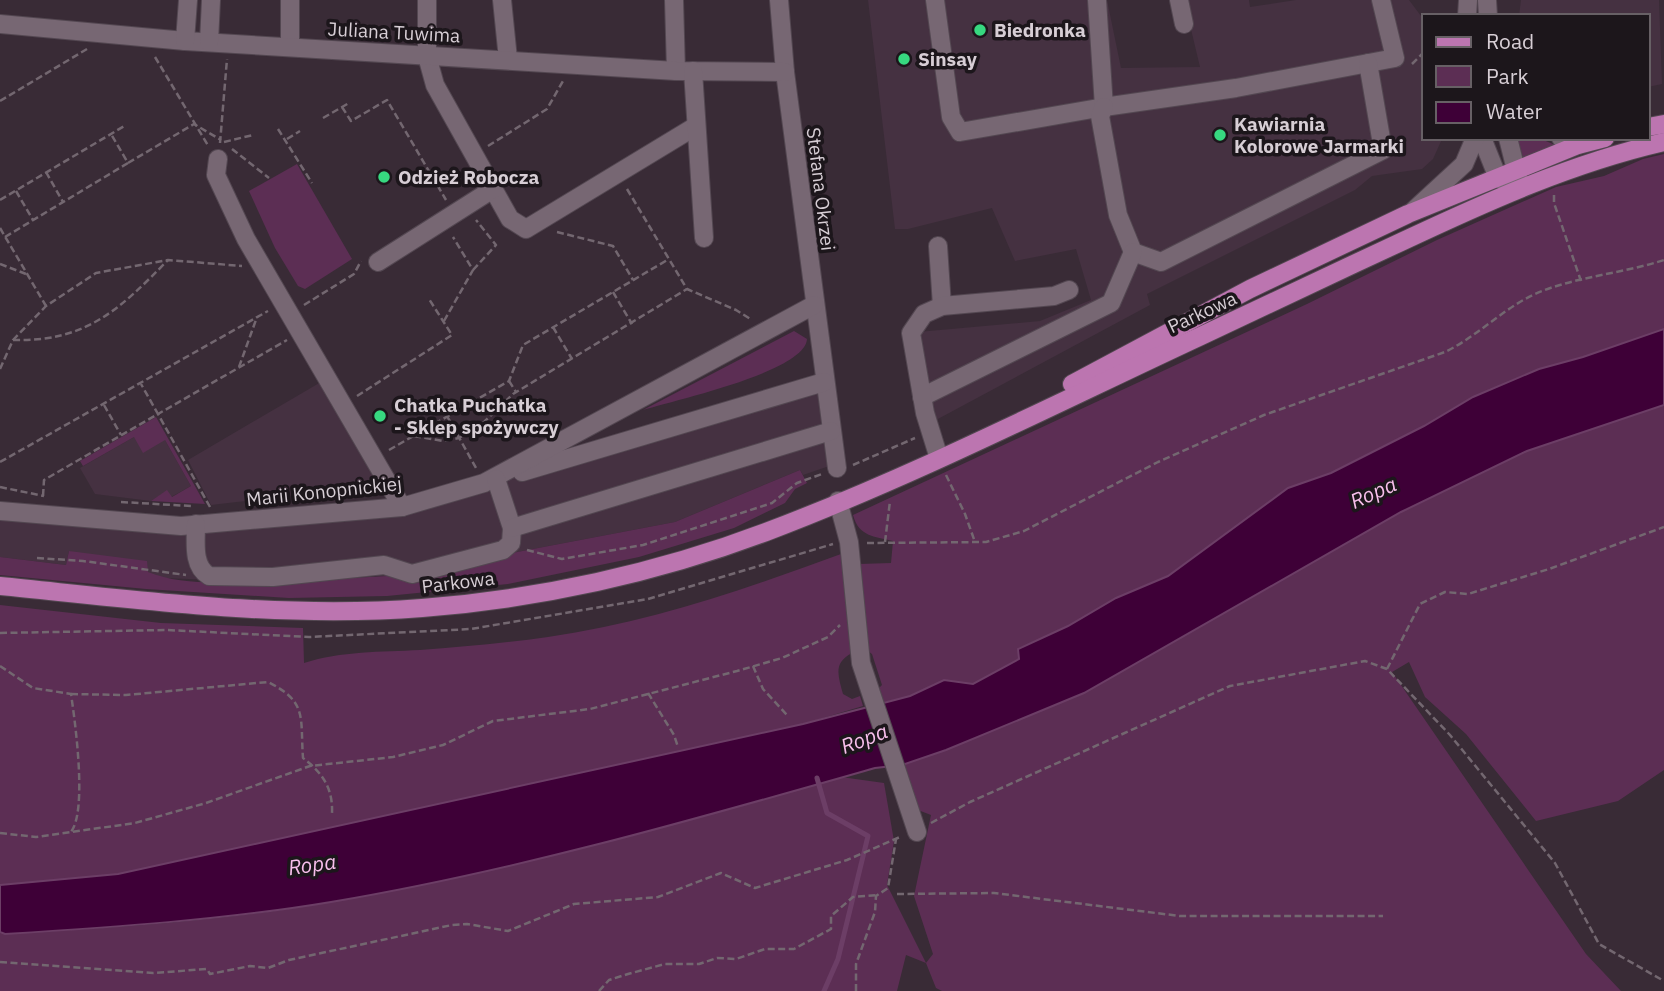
<svg xmlns="http://www.w3.org/2000/svg" width="1664" height="991" font-family="'IBM Plex Sans',sans-serif">
<style>
.built{fill:#453141}
.green{fill:#5c2e54}
.water{fill:#3e0037;stroke:#6c3e66;stroke-width:2}
.lines{fill:none;stroke-linecap:round;stroke-linejoin:round}
.stream{stroke:#6c3e66;stroke-width:5}
.minor-casing{stroke:#534751;stroke-width:20}
.major-casing{stroke:#534751;stroke-width:20}
.path{stroke:#736770;stroke-width:2.5;stroke-dasharray:7 3.5;stroke-linecap:butt}
.minor{stroke:#776773;stroke-width:18}
.major{stroke:#bc75b0;stroke-width:18}
.poi-dot{fill:#37d880;stroke:#1c161b;stroke-width:2.5}
.labels{text-anchor:middle;dominant-baseline:central;stroke-width:7;stroke-linejoin:round;paint-order:stroke}
.poi-label{font-size:19px;font-weight:bold;fill:#d7ced5;stroke:#1c161b;text-anchor:start}
.street-label{font-size:19px;fill:#d7ced5;stroke:#1c161b}
.water-label{font-size:21px;font-style:italic;fill:#f7beeb;stroke:#1c161b}
</style>
<rect width="100%" height="100%" fill="#392b36"/>
<g class="built">
<polygon points="868,0 1107,0 1121,68 1200,67 1184,0 1249,0 1250,7 1296,0 1409,0 1424,20 1424,138 1442,139 1433,159 1422,169 1372,176 1355,190 1147,294 1150,305 936,420 918,332 1040,321 1091,300 1076,249 1015,261 992,208 908,229 895,229"/>
<polygon points="1521,0 1659,0 1662,84 1648,87 1648,16 1519,16"/>
<polygon points="822,380 835,464 803,475 800,470 675,522 481,559 476,567 430,574 239,581 163,578 69,551 66,565 0,557 0,514 191,534 339,521"/>
<polygon points="321,382 379,481 296,495 211,505 188,460"/>
<polygon points="134,437 165,440 191,486 171,497 167,491 151,501 95,494 80,468"/>
</g>
<g class="green">
<polygon points="1517,138 1539,138 1555,145 1523,157"/>
<path d="M1664 154V329L1583 357 1539 369 1469 399 1424 426 1331 473 1288 488 1168 576 1116 598 1069 626 1019 648 1020 659 973 684 944 680 910 696 880 703 877 690 882 685 872 654 865 649 859 564 891 563 893 541C874 536 859 537 853 515L1307 304 1437 240 1556 187 1604 176 1643 159Z"/>
<polygon points="297,164 352,259 305,289 298,286 275,248 249,191"/>
<path d="M794 331 807 339C805 372 674 400 643 410Z"/>
<path d="M1664 405V770L1618 801 1536 821 1466 734 1425 697 1409 662 1392 672 1586 954 1621 991H942L936 988 926 963 906 955 897 991H0V932L5 934C114 928 224 921 332 902 505 871 672 821 841 777L884 783 894 841 887 885 926 963 933 954 914 896 931 815 918 810 902 765 1011 722 1401 512 1527 451Z"/>
<polygon points="156,417 205,504 151,501 167,490 172,497 191,486 165,440 143,453 134,437 83,466 80,461"/>
<path d="M800 470 807 483 795 489 785 503 734 528 639 557 508 584 387 596 289 598 146 589 0 575V557L66 565 69 551 147 561 148 572C187 588 240 581 282 580 347 578 411 577 476 567L481 559 675 522Z"/>
<path d="M841 554 852 653C833 663 838 675 843 694L852 699 860 696 863 706 803 724 118 874 0 885V605L161 623 303 628 304 663C341 651 381 652 420 650 462 647 506 643 548 637 648 623 746 589 841 554Z"/>
</g>
<path class="water" d="M1664 329V405L1527 451 1401 512 1084 693 946 750 902 765 875 768C696 819 515 871 331 902 223 920 114 927 5 934L0 932V885L118 874 803 724 910 696 944 680 973 684 1019 659 1018 649 1068 626 1116 598 1168 576 1288 488 1331 473 1424 426 1473 397 1539 369 1583 357Z"/>
<g class="lines">
<polyline class="stream" points="817,778 827,813 868,836 838,959 824,991"/>
<defs>
<g id="minor">
<polyline points="290,0 290,47"/>
<polyline points="427,0 427,56 435,85 510,219 526,229 696,126"/>
<polyline points="502,0 508,59"/>
<polyline points="674,0 676,71"/>
<polyline points="779,0 785,72 837,468"/>
<polyline points="935,0 951,117 960,132 1104,107"/>
<polyline points="1097,0 1104,107 1236,88 1395,58 1381,0"/>
<polyline points="1179,0 1184,24"/>
<polyline points="1487,0 1488,16"/>
<polyline points="1467,16 1468,0"/>
<polyline points="0,24 185,41 676,71 785,72"/>
<polyline points="185,41 188,0"/>
<polyline points="209,42 211,0"/>
<polyline points="693,71 704,238"/>
<polyline points="1104,107 1100,116 1118,215 1133,252 1161,262 1383,150 1368,63"/>
<polyline points="1482,138 1498,178 1510,184"/>
<polyline points="1508,138 1519,182"/>
<polyline points="1561,138 1578,145"/>
<polyline points="218,159 216,175 246,239 402,507"/>
<polyline points="1413,211 1464,164 1475,138"/>
<polyline points="938,246 942,306"/>
<polyline points="378,262 493,189"/>
<polyline points="922,397 1111,303 1133,252"/>
<polyline points="938,455 925,413 911,333 924,314 942,306 1054,296 1069,290"/>
<polyline points="522,472 824,382"/>
<polyline points="838,501 849,542 861,663 917,832"/>
<polyline points="0,511 181,526 402,507 484,483 814,305"/>
<path d="M196 524C196 542 192 566 209 576L273 577 384 565 412 574 503 550 511 543 512 528 496 479"/>
<polyline points="512,528 831,431"/>
</g>
<g id="major">
<polyline points="1648,127 1664,124"/>
<polyline points="1072,384 1250,289 1408,214 1578,145 1605,138"/>
<path d="M0 586C140 600 281 619 422 608 538 599 658 573 766 532 914 476 1057 403 1201 336 1267 305 1334 273 1401 242 1486 202 1572 163 1664 142"/>
</g>
</defs>
<use href="#minor" class="minor-casing"/>
<use href="#major" class="major-casing"/>
<g class="path">
<polyline points="155,57 209,147"/>
<polyline points="1412,64 1424,52"/>
<polyline points="0,101 87,49"/>
<polyline points="342,107 351,121 387,100 446,200"/>
<polyline points="323,118 349,103"/>
<polyline points="278,129 312,183"/>
<polyline points="287,139 300,131"/>
<polyline points="224,142 253,135"/>
<polyline points="220,143 227,59"/>
<polyline points="488,146 547,109 563,81"/>
<polyline points="232,149 269,178"/>
<polyline points="128,163 194,124 221,140"/>
<polyline points="46,172 63,202"/>
<polyline points="627,189 687,289 736,310 752,320"/>
<polyline points="16,191 33,220"/>
<polyline points="1554,195 1554,203 1581,281"/>
<polyline points="0,200 126,125"/>
<polyline points="0,228 46,306"/>
<polyline points="557,232 613,246 633,280"/>
<polyline points="5,237 128,163 111,134"/>
<polyline points="0,264 26,274"/>
<polyline points="473,270 496,245 476,220"/>
<polyline points="613,292 632,324"/>
<polyline points="304,305 354,274 361,261"/>
<polyline points="444,321 473,270 453,237"/>
<polyline points="553,327 572,359"/>
<path d="M13 340C86 342 119 310 168 260"/>
<polyline points="239,367 257,317"/>
<polyline points="0,369 13,340 46,306 96,273 168,260 242,266"/>
<polyline points="509,381 516,392"/>
<polyline points="357,396 452,335 429,299"/>
<polyline points="104,405 121,435"/>
<polyline points="447,416 476,468"/>
<polyline points="414,436 443,441 459,438 483,423 513,394 687,289"/>
<polyline points="389,450 509,381 523,345 669,259"/>
<polyline points="0,462 268,311"/>
<polyline points="853,465 915,438"/>
<polyline points="946,475 965,514 975,542"/>
<polyline points="0,487 44,496"/>
<polyline points="347,493 371,487"/>
<polyline points="43,496 44,480 158,414 141,384"/>
<polyline points="121,502 191,506"/>
<polyline points="210,507 158,414 287,340"/>
<polyline points="885,542 890,501"/>
<path d="M867 543 986 542 1024 531 1158 462 1264 415 1445 352C1480 335 1506 305 1542 291 1581 276 1624 273 1664 260"/>
<polyline points="527,550 562,559 643,545 772,503 797,483 822,474"/>
<polyline points="37,558 83,561 186,575"/>
<polyline points="0,633 167,630 309,637 471,629 648,599 833,544"/>
<path d="M0 666 33 688 71 694C75 721 88 814 70 833"/>
<polyline points="753,666 763,689 787,715"/>
<polyline points="1387,669 1420,604 1445,592 1468,594 1549,569 1664,527"/>
<polyline points="648,693 674,735 678,747"/>
<path d="M71 694 126 695 268 682C308 702 300 717 303 758 323 773 333 789 332 813"/>
<polyline points="931,823 970,802 1230,686 1365,661 1387,669 1450,735 1555,863 1599,944 1664,981"/>
<polyline points="0,833 36,837 135,823 206,803 310,766 393,757 443,745 493,721 590,709 737,671 782,658 828,637 840,625"/>
<polyline points="897,894 994,893 1180,916 1383,916"/>
<polyline points="0,962 153,973 207,969 210,974 250,966 268,968 289,960 452,925 467,924 508,931 574,904 658,897 721,873 755,888 847,860 900,837"/>
<polyline points="599,991 609,980 628,974 665,964 699,964 717,958 736,959 765,949 794,949 831,929 831,916 853,897 878,895"/>
<polyline points="856,991 856,964 875,912 876,896 888,888 896,839"/>
</g>
<use href="#minor" class="minor"/>
<use href="#major" class="major"/>
</g>
<g class="poi-dot">
<circle cx="980" cy="30" r="7"/>
<circle cx="904" cy="59" r="7"/>
<circle cx="1220" cy="135" r="7"/>
<circle cx="384" cy="177" r="7"/>
<circle cx="380" cy="416" r="7"/>
</g>
<g class="labels">
<g class="poi-label">
<text x="994" y="30">Biedronka</text>
<text x="918" y="59">Sinsay</text>
<text x="1234" y="124">Kawiarnia<tspan x="1234" dy="22">Kolorowe Jarmarki</tspan></text>
<text x="398" y="177">Odzież Robocza</text>
<text x="394" y="405">Chatka Puchatka<tspan x="394" dy="22">- Sklep spożywczy</tspan></text>
</g>
<g class="street-label">
<text transform="translate(394 32) rotate(3)">Juliana Tuwima</text>
<text transform="translate(821 189) rotate(83)">Stefana Okrzei</text>
<text transform="translate(1202 312) rotate(-25)">Parkowa</text>
<text transform="translate(324 491) rotate(-6)">Marii Konopnickiej</text>
<text transform="translate(458 582) rotate(-7)">Parkowa</text>
</g>
<g class="water-label">
<text transform="translate(1373 492) rotate(-24)">Ropa</text>
<text transform="translate(864 738) rotate(-21)">Ropa</text>
<text transform="translate(312 864) rotate(-8)">Ropa</text>
</g>
</g>
<rect x="1422" y="14" width="228" height="126" fill="#1c161b" stroke="#676065" stroke-width="2"/>
<rect x="1436" y="37" width="35" height="10" fill="#bc75b0" stroke="#676065" stroke-width="2"/>
<text x="1486" y="49" font-size="21" fill="#d7ced5">Road</text>
<rect x="1436" y="66" width="35" height="21" fill="#5c2e54" stroke="#676065" stroke-width="2"/>
<text x="1486" y="84" font-size="21" fill="#d7ced5">Park</text>
<rect x="1436" y="102" width="35" height="21" fill="#3e0037" stroke="#676065" stroke-width="2"/>
<text x="1486" y="119" font-size="21" fill="#d7ced5">Water</text>
</svg>
